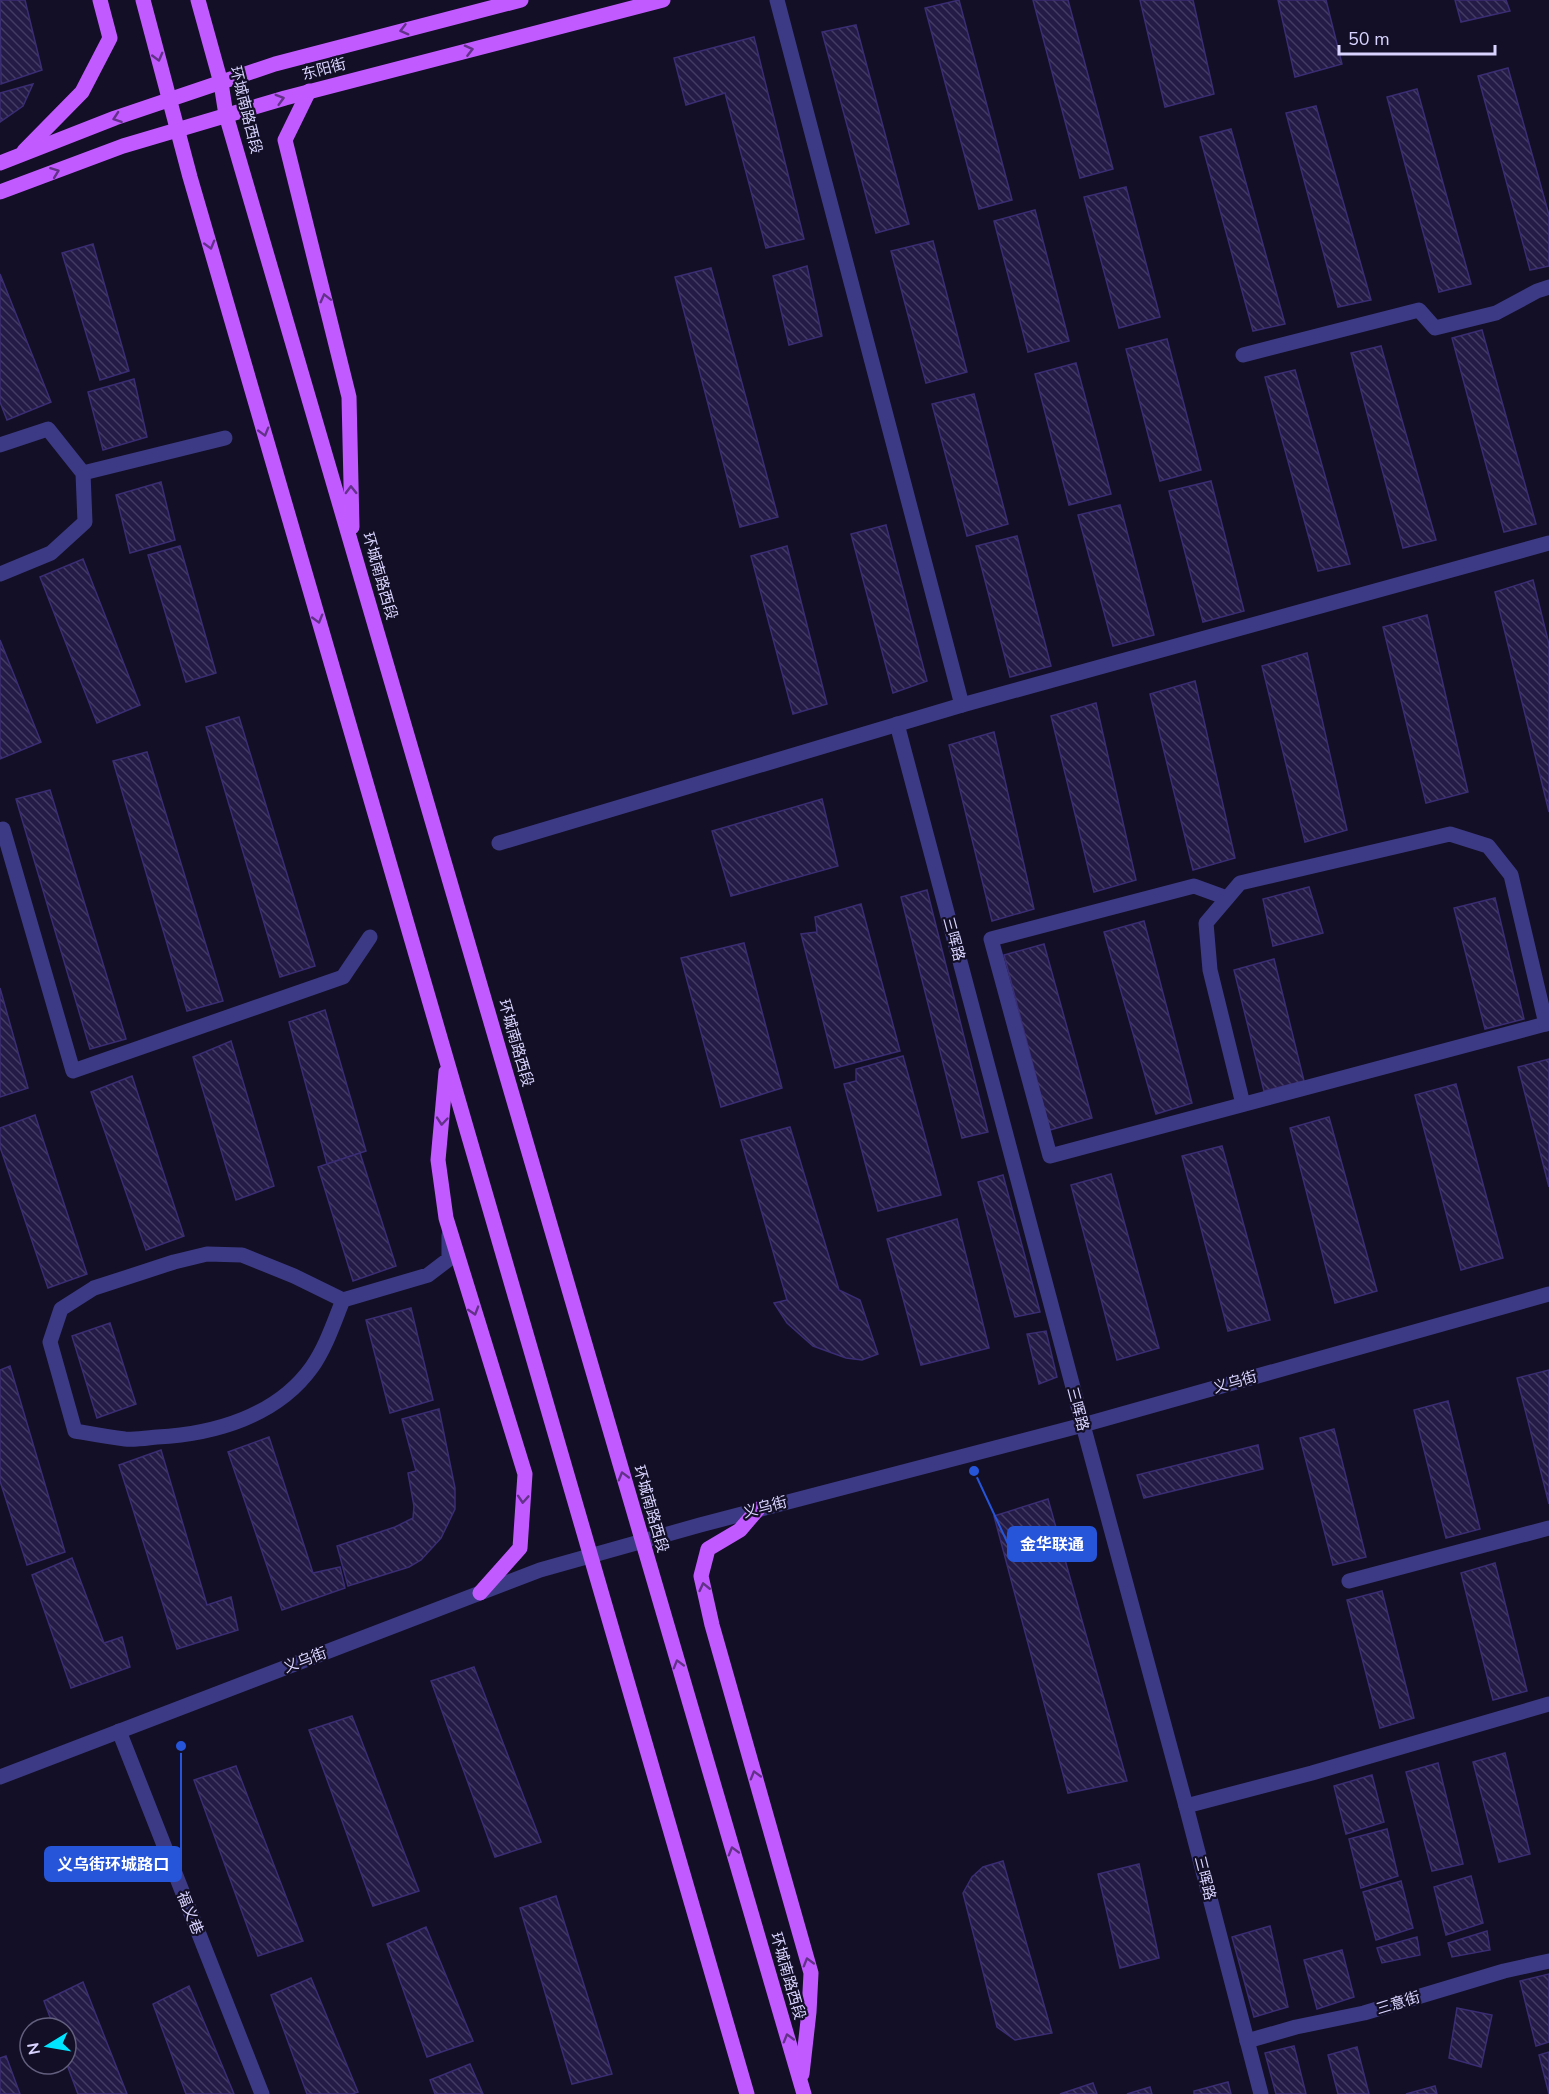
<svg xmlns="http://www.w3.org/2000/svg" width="1549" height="2094" font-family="'Nunito Sans','Noto Sans SC',sans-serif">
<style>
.building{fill:url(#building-back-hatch);stroke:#3b2d73;stroke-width:1.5}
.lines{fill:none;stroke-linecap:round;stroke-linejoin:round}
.minor{stroke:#3d3a85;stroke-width:15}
.major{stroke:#c25bff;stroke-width:15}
.oneway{stroke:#623188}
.labels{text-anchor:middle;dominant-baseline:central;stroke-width:4.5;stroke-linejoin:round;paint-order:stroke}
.street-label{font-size:15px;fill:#d9d4ff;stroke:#130f26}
.leader{fill:none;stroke:#2655da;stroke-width:2}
.callout-dot{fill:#2655da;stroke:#130f26;stroke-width:2}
.callout{fill:#2655da;stroke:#2655da;stroke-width:2}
.callout-label{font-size:16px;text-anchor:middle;font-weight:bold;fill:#fff}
</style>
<defs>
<pattern id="building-back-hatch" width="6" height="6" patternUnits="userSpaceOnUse" patternTransform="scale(1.5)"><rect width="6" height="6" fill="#241b47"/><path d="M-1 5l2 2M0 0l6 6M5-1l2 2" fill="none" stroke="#433b63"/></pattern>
</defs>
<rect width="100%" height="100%" fill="#130f26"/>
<g class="building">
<polygon points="0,0 25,0 42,70 1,84"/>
<polygon points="959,0 1012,200 979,209 925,8"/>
<polygon points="1033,0 1068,0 1113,169 1080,178"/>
<polygon points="1140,0 1193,0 1214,94 1165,107"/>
<polygon points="1278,0 1326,0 1342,64 1295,77"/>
<polygon points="1455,0 1506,0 1510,11 1461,22"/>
<polygon points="856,25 909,224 876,233 822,32"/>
<polygon points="754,37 804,239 766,248 725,93 686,105 674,58"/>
<polygon points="1508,68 1549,215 1549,266 1530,270 1478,76"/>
<polygon points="33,84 23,106 0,122 0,93"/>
<polygon points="1417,89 1471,284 1439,292 1387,97"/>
<polygon points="1316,106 1371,300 1338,307 1286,113"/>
<polygon points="1231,129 1285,324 1253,331 1200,137"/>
<polygon points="1126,187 1160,317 1119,328 1084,197"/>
<polygon points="1035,210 1069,341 1028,352 994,221"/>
<polygon points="933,241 967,372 926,383 891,251"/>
<polygon points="93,244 129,371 100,380 62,253"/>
<polygon points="807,266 822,336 789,345 773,276"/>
<polygon points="711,268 778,517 740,527 675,277"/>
<polygon points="0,274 51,402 7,420 0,402"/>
<polygon points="1482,330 1536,524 1504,532 1452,338"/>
<polygon points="1167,339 1201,470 1160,481 1126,349"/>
<polygon points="1381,346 1436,540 1403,548 1351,353"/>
<polygon points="1076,363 1111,494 1069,505 1035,374"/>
<polygon points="1295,370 1350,564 1318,571 1265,377"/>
<polygon points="134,379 147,437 103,450 88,392"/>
<polygon points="974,394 1008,524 967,536 932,404"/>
<polygon points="1211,481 1244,611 1203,622 1169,491"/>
<polygon points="161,482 175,540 130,553 116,495"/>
<polygon points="1120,505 1154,635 1113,646 1078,515"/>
<polygon points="886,525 927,681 893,693 851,534"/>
<polygon points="1017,536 1051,666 1010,677 976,546"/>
<polygon points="180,546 216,673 186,682 148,555"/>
<polygon points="787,546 827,704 793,714 751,556"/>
<polygon points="83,559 140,705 97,723 40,577"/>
<polygon points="1533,580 1549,644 1549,812 1495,592"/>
<polygon points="1427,615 1468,792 1426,803 1383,627"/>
<polygon points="0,640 41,742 0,759"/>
<polygon points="1307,653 1347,830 1305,842 1262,666"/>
<polygon points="1195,681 1235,858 1193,870 1150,694"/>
<polygon points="1096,703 1136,880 1094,892 1051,716"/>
<polygon points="239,717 315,966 280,977 206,727"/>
<polygon points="994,732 1034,909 992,921 949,745"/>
<polygon points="147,752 223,1001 187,1011 113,761"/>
<polygon points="50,790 126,1039 90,1049 16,799"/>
<polygon points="822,799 838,866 731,896 712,831"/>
<polygon points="1309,887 1323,933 1273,946 1263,899"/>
<polygon points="927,890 988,1132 962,1138 901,897"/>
<polygon points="1495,898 1524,1019 1485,1029 1454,908"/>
<polygon points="861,904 900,1051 835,1068 801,934 817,932 815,917"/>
<polygon points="1144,921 1192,1103 1156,1114 1104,932"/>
<polygon points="744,943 782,1088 721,1107 681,958"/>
<polygon points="1044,944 1092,1118 1050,1130 1004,955"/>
<polygon points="1274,959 1304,1081 1264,1091 1234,970"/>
<polygon points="0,988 28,1088 0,1097"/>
<polygon points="325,1010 366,1151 327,1164 289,1022"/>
<polygon points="231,1041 274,1186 236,1200 193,1057"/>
<polygon points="903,1056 941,1195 878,1211 844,1084 856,1081 856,1069"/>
<polygon points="1549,1059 1549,1187 1518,1067"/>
<polygon points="132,1076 184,1236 146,1250 91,1092"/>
<polygon points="1456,1084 1503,1258 1461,1270 1415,1095"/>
<polygon points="35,1115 87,1274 48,1288 0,1147 0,1128"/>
<polygon points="1329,1117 1377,1291 1335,1303 1290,1128"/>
<polygon points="790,1127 839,1290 860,1300 878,1354 862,1360 846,1358 813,1346 787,1323 774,1303 787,1300 741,1140"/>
<polygon points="1222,1146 1270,1320 1228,1331 1182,1156"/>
<polygon points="360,1153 396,1266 353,1281 318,1167"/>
<polygon points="1111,1174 1159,1348 1117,1360 1071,1185"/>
<polygon points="1003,1175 1040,1312 1015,1317 978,1182"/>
<polygon points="957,1219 989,1348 921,1365 887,1239"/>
<polygon points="411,1308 433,1400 390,1413 366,1320"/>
<polygon points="110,1323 136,1404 97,1418 72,1336"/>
<polygon points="1046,1331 1057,1377 1039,1384 1027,1334"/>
<polygon points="10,1366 65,1552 27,1565 0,1481 0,1370"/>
<polygon points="1549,1370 1549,1504 1517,1378"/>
<polygon points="1448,1401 1480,1529 1446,1538 1414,1410"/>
<polygon points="439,1409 455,1488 455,1509 441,1538 421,1560 409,1567 348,1586 337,1546 395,1527 413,1518 414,1506 408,1473 416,1471 402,1419"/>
<polygon points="1334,1429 1366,1557 1333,1565 1300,1438"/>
<polygon points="269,1437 313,1573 340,1567 345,1588 282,1610 228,1452"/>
<polygon points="1258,1445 1263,1469 1144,1498 1137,1475"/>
<polygon points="161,1450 207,1605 231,1597 238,1630 177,1649 119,1465"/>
<polygon points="1048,1499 1127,1781 1068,1793 994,1516"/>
<polygon points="72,1558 104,1643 122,1637 130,1667 71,1688 32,1575"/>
<polygon points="1495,1563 1527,1691 1493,1700 1461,1573"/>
<polygon points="1382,1591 1414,1718 1380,1728 1347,1600"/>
<polygon points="474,1667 541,1842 495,1857 431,1681"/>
<polygon points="352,1716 419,1891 373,1906 309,1730"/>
<polygon points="1505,1753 1530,1854 1499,1862 1473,1762"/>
<polygon points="1438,1763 1463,1864 1432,1871 1406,1772"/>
<polygon points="236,1766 303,1941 258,1956 194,1780"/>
<polygon points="1372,1775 1384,1822 1346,1834 1334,1786"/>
<polygon points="1387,1829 1398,1876 1361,1888 1349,1839"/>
<polygon points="1003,1861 1052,2033 1015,2040 997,2027 963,1893 972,1877 983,1867"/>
<polygon points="1139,1864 1159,1958 1120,1968 1098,1874"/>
<polygon points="1471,1876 1483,1923 1446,1935 1434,1887"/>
<polygon points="1401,1881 1413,1928 1376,1940 1363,1892"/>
<polygon points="556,1896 612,2074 572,2084 520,1908"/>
<polygon points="1270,1926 1288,2007 1254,2017 1232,1937"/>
<polygon points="426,1927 473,2041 427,2057 387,1944"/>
<polygon points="1487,1931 1490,1950 1452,1957 1448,1943"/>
<polygon points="1417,1937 1420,1955 1382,1963 1377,1948"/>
<polygon points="1342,1950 1354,1997 1317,2009 1304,1960"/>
<polygon points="1549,1974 1549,2042 1536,2046 1520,1981"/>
<polygon points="311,1978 358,2092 352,2094 307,2094 271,1995"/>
<polygon points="83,1982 127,2094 78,2094 66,2062 66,2028 54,2028 44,2001"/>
<polygon points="189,1986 234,2094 186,2094 153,2004"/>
<polygon points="1457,2008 1492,2015 1481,2067 1449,2058"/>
<polygon points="1294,2046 1306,2094 1276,2094 1265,2053"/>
<polygon points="1357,2047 1369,2094 1338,2094 1328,2055"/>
<polygon points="1549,2052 1549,2094 1539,2055"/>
<polygon points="6,2056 20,2094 0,2094 0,2058"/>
<polygon points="470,2064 483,2094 435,2094 430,2080"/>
<polygon points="1228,2082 1231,2094 1194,2094 1194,2091"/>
<polygon points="1093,2083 1097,2094 1060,2094"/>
<polygon points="1435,2086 1437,2094 1406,2094"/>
<polygon points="1150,2087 1152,2094 1127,2094"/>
</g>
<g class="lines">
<g class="minor">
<polyline points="777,0 962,705"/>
<polyline points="1243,355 1419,310 1435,328 1496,313 1537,291 1549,287"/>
<polyline points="0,445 48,429 83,473 85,522 51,553 0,574"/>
<polyline points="83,473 225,438"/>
<polyline points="897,724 1083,1425 1186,1806 1261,2094"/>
<polyline points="3,829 73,1071 343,977 370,937"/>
<polyline points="499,843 962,705 1549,543"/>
<polyline points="1227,898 1194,886 991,939 1050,1156 1549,1023"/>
<polyline points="1243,1104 1210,970 1206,923 1240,883 1450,834 1488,846 1511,875 1546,1024"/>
<path d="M343 1300C334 1322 326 1347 312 1367 277 1416 215 1434 157 1437 147 1438 136 1440 125 1439 108 1437 92 1434 75 1431L50 1342 61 1309 94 1288 174 1262 207 1254 242 1255 294 1276 343 1300 428 1275 449 1259V1235"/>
<polyline points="1349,1581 1549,1528"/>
<polyline points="119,1731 262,2094"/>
<polyline points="0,1777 540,1570 700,1525 1083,1425 1549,1294"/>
<polyline points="1186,1806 1312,1773 1549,1704"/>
<polyline points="1247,2041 1296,2027 1364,2013 1504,1971 1549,1961"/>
</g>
<g class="major">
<polyline points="143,0 190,177 747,2094"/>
<polyline points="198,0 221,83 226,115 240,163 804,2094"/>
<polyline points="309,91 285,140 349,397 352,527"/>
<polyline points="24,151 82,92 110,38 100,0"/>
<polyline points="0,163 115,118 275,64 521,0"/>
<polyline points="0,192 123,146 285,98 663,0"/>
<polyline points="446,1072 438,1160 446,1218 525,1474 520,1548 480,1593"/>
<polyline points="758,1509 740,1530 708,1549 701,1576 712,1625 811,1973 809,2012 802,2074"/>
</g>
</g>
<defs><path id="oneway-chevron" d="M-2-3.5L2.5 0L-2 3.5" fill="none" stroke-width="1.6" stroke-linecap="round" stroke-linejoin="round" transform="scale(1.5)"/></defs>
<g class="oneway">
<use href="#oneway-chevron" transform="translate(404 30) rotate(165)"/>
<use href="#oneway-chevron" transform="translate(469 50) rotate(-14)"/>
<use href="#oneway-chevron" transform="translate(158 57) rotate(75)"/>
<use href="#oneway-chevron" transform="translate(280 99) rotate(-16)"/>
<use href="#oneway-chevron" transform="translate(117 118) rotate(161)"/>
<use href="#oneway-chevron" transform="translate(55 172) rotate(-21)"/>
<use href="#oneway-chevron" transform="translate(210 245) rotate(74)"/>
<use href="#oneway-chevron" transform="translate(325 298) rotate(-104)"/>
<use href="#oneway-chevron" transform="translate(264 432) rotate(74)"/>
<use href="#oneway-chevron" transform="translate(351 490) rotate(-91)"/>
<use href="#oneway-chevron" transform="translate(318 619) rotate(74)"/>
<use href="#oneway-chevron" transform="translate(442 1121) rotate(95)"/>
<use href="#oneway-chevron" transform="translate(474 1311) rotate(73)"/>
<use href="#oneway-chevron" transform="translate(623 1476) rotate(-106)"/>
<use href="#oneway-chevron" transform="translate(523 1499) rotate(94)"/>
<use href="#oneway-chevron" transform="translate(704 1587) rotate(-103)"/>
<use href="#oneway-chevron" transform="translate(678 1664) rotate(-106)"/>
<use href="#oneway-chevron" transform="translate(755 1775) rotate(-106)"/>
<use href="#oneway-chevron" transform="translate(733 1851) rotate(-106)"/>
<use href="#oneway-chevron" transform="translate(808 1962) rotate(-106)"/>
<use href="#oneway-chevron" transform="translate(788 2038) rotate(-106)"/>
</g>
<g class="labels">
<g class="street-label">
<text transform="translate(324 69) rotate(-15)">东阳街</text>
<text transform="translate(246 110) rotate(76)">环城南路西段</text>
<text transform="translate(380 576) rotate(74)">环城南路西段</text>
<text transform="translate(954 939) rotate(75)">三晖路</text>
<text transform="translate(516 1043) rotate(74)">环城南路西段</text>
<text transform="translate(1235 1382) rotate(-16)">义乌街</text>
<text transform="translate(1078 1409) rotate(75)">三晖路</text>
<text transform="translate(765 1507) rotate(-15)">义乌街</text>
<text transform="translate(651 1509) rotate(74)">环城南路西段</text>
<text transform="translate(305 1660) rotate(-21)">义乌街</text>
<text transform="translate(1205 1878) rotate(76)">三晖路</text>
<text transform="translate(190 1913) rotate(68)">福义巷</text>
<text transform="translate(788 1976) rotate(74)">环城南路西段</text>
<text transform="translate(1398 2003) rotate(-17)">三意街</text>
</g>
</g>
<path class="leader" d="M974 1471L1008 1544M181 1746L181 1864"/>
<g class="callout-dot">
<circle cx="974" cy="1471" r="6"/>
<circle cx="181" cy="1746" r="6"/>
</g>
<g class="callout">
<rect x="1008" y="1527" width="88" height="34" rx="6"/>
<rect x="45" y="1847" width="136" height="34" rx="6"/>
</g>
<g class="callout-label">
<text x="1052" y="1550">金华联通</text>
<text x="113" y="1870">义乌街环城路口</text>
</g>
<g transform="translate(48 2046) rotate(259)"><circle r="28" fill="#130f26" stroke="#625e7d" stroke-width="1.5"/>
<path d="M0-4.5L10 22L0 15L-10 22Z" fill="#00e5ff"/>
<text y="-9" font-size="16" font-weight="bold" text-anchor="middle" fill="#d9d4ff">N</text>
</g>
<path d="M1339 45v9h156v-9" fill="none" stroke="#d9d4ff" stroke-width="3"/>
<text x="1348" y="45" font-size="18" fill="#d9d4ff" stroke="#130f26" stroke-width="4.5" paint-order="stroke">50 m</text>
</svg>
